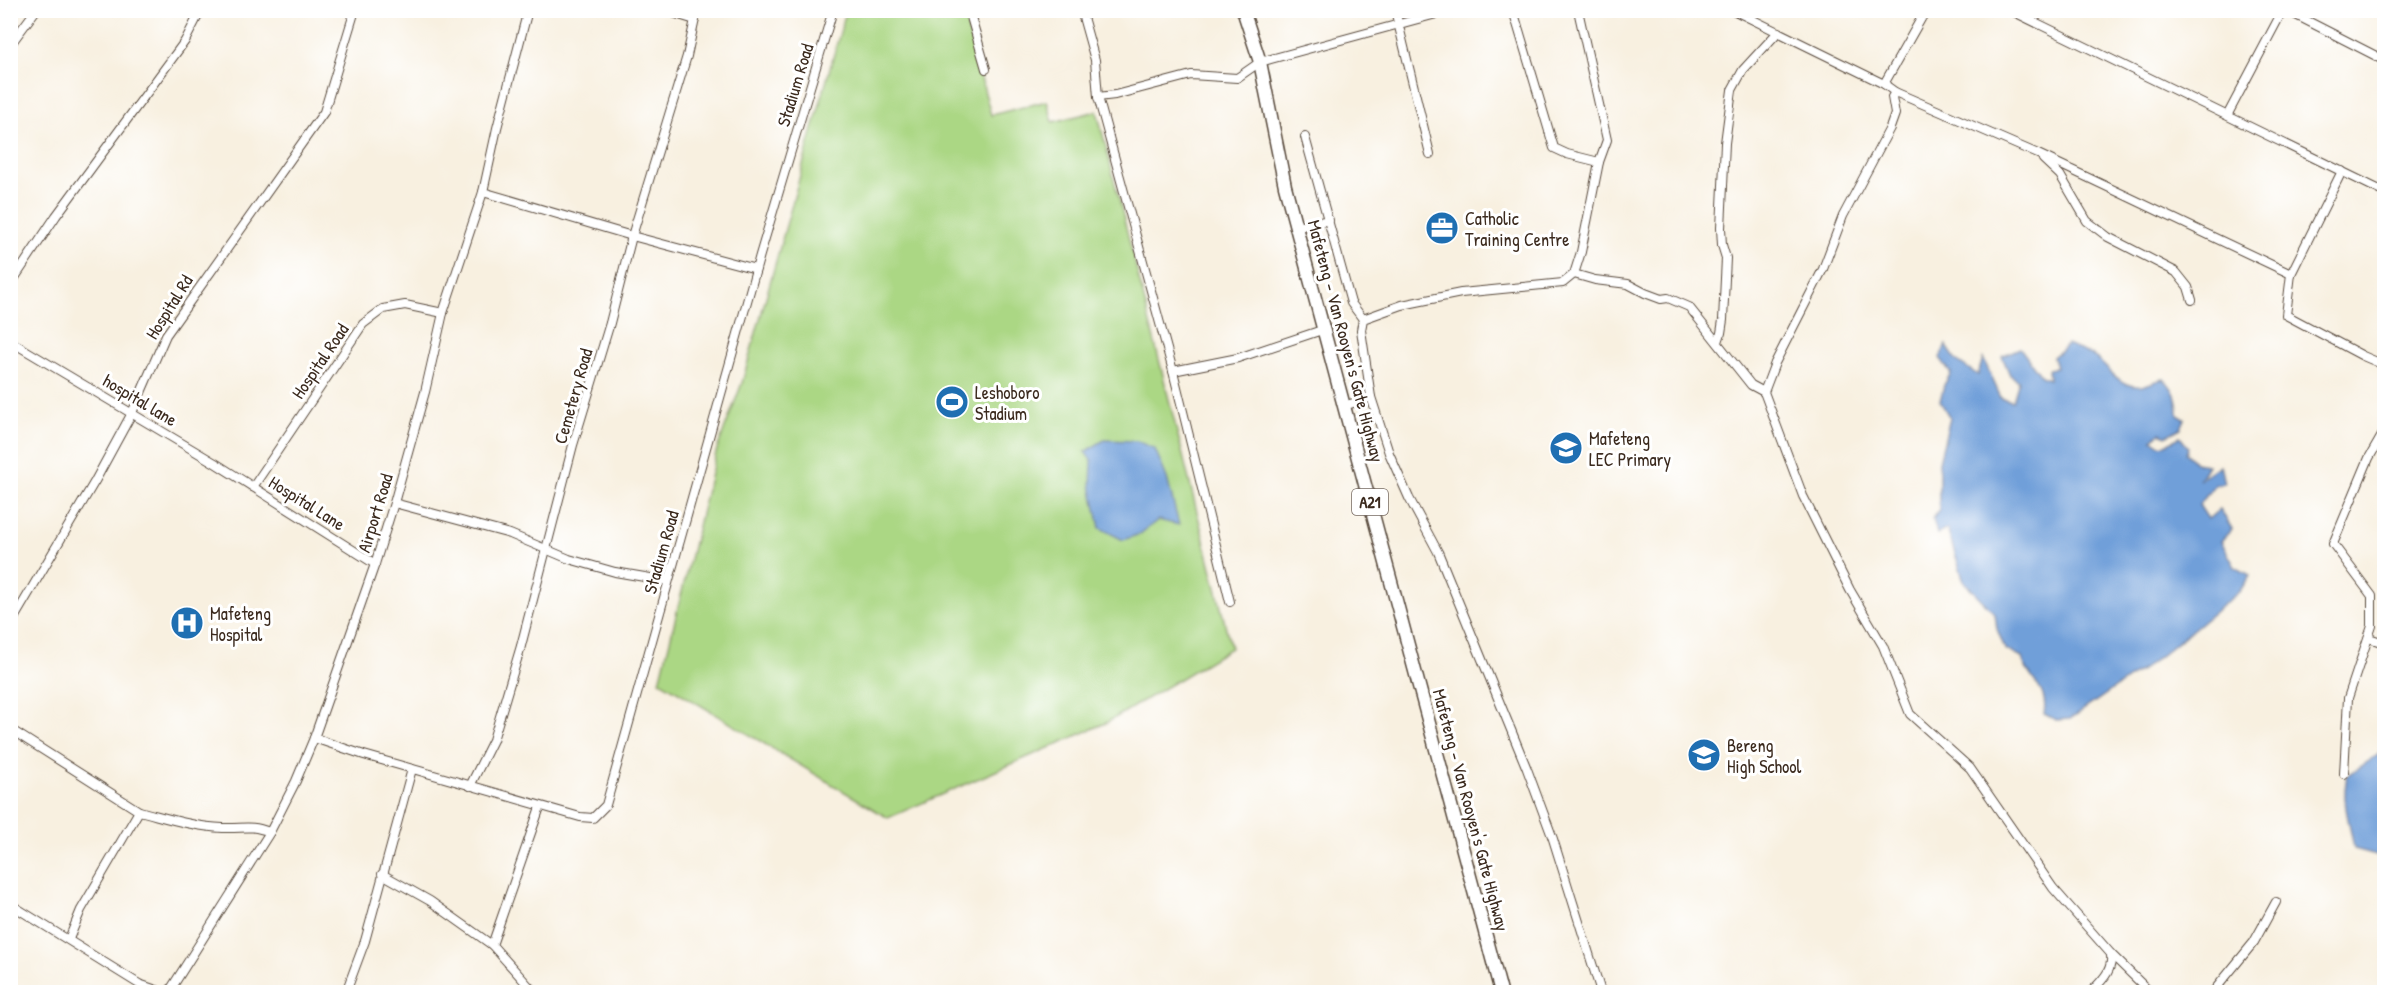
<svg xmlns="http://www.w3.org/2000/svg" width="2395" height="1003" font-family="'Patrick Hand',sans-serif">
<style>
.green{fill:#abd784;stroke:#738051;stroke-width:1.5}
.water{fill:#709fd9;stroke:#56647c;stroke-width:1.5}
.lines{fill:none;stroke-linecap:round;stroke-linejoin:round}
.street-casing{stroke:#57483b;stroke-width:10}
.primary-casing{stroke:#57483b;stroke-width:15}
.street{stroke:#fff;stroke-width:8}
.primary{stroke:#fff;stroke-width:12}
.labels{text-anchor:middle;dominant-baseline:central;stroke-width:6;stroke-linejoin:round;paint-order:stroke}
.shield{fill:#fff;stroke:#766a62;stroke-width:1.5}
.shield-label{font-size:16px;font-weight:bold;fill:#3b2a1e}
.street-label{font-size:18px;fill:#3b2a1e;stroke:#fff}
.poi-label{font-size:18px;fill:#3b2a1e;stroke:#fff;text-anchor:start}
</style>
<rect width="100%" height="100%" fill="#fff"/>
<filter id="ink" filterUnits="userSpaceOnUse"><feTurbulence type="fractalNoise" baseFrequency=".0167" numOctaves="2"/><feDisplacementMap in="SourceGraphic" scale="12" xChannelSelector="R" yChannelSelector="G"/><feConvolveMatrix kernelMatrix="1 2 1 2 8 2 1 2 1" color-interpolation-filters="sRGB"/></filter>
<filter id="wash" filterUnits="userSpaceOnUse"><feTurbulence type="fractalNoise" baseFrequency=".008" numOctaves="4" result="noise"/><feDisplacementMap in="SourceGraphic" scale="24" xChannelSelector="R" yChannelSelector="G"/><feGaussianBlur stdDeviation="1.35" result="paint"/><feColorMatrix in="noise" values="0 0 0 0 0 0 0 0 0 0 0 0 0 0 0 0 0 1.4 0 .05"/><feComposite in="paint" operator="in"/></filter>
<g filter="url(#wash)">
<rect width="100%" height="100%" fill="#f8f0e0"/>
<polygon class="green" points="846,11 963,11 991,115 1047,101 1053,122 1097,111 1231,648 1108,722 888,818 660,681 717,449 742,383"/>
<g class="water">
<path d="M1946 345 1956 360 1978 375 1983 358 2001 398 2013 401 2019 381 2010 375 2002 356 2020 348 2041 376 2049 379 2048 369 2056 368 2053 357 2067 345C2076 349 2090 353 2097 359 2110 370 2121 388 2141 386 2149 385 2156 380 2164 379 2175 390 2178 399 2178 415L2185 419 2181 428 2166 436 2160 433 2152 439 2162 446 2180 437 2188 447 2186 453 2195 463 2208 465 2199 480 2220 465 2224 483 2216 484 2199 505 2208 519 2220 509 2232 529 2221 541 2235 567 2250 575 2240 591 2154 661 2070 719 2056 720 2044 714C2049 687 2028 681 2022 658L2005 649 1997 629 1995 614 1964 581 1947 529 1937 534 1933 519 1939 510V462L1950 418 1940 401 1944 385 1951 373 1940 358Z"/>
<polygon points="1104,440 1137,441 1155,449 1167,478 1179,525 1158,520 1140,534 1123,540 1100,528 1091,485 1092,461 1085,452"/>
<path d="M2381 753H2384V857L2354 849C2350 822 2341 804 2347 776Z"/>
</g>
</g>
<g filter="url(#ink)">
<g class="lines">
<defs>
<g id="street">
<polyline points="663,10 695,20"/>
<polyline points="969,10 986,69"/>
<polyline points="1081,10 1095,60 1098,97 1173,371 1230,602"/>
<polyline points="1395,10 1430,154"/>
<polyline points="1513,10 1554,148 1567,154 1599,162"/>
<polyline points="1733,10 1884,84 1895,92 2038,154 2291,274"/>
<polyline points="2010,10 2384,192"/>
<polyline points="2286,10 2384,60"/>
<polyline points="10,45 36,10"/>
<polyline points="1884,84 1926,10"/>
<polyline points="1895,92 1892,97 1895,114 1890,128 1843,216 1823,269 1775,363 1764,392 1803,496 1850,590 1883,646 1910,714 1970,768 2053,888 2111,954 2150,992"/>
<polyline points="1098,97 1115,95 1191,75 1237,78 1260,62 1451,10"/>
<polyline points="2228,114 2283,10"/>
<polyline points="1305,137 1351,303 1363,319"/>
<polyline points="2043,159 2060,175 2087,221 2108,237 2176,272 2188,287 2192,300"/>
<polyline points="2342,171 2291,274 2286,315 2363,356 2384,365"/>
<polyline points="483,192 632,236 756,269"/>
<polyline points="1297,227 1329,220"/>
<polyline points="1574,274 1595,280 1628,284 1645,293 1661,299 1668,298 1689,307 1751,385 1764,392"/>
<polyline points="10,285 56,216 185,41 201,10"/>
<polyline points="10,341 215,463 375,564"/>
<polyline points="1718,342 1721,333 1723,320 1726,258 1722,245 1721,228 1725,143 1732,90 1743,70 1778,32"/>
<polyline points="1173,371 1238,358 1325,329"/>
<polyline points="1371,397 1361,330 1363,319 1402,305 1461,293 1563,283 1574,274 1581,252 1599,162 1607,140 1578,10"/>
<polyline points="1344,406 1371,397 1389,453 1409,498 1438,552 1527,769 1553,839 1601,992"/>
<polyline points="253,487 363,324 383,309 405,305 443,313"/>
<polyline points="394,503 510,534 569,559 615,572 668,581"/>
<polyline points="10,625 95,481 132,413 166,335 324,112 355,10"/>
<polyline points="2369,638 2384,643"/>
<polyline points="10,729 139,811"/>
<polyline points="314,738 364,755 580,817 593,818 606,805 760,255 833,10"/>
<polyline points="2344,774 2348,698 2372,626 2372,596 2333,544 2369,458 2384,432"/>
<polyline points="470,786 493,740 521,646 573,445 610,323 632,236 687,56 697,10"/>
<polyline points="382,874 430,901 492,945"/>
<polyline points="10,904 139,984 162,992"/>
<path d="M69 939 81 910 139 811C167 818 194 827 223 828 244 829 248 824 270 832"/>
<polyline points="169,992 270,832 296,781 314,738 375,564 394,503 425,392 443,313 483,192 497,128 528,10"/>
<polyline points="346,992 365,941 412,769"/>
<polyline points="534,992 492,945 540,807"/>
<path d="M2091 992C2102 980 2113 971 2111 954"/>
<polyline points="2213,992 2254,942 2276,902"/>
<polyline points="2379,992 2384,990"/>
</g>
<polyline id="primary" points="1243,10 1260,62 1285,186 1501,992"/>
</defs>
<use href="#street" class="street-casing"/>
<use href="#primary" class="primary-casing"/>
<use href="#street" class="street"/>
<use href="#primary" class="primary"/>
</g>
</g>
<defs>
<symbol id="office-disc" viewBox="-11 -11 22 22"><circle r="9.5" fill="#1f6fb2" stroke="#fff"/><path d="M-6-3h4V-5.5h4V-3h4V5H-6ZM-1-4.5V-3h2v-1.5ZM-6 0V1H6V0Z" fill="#fff"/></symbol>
<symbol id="stadium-disc" viewBox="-11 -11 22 22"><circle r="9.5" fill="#1f6fb2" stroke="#fff"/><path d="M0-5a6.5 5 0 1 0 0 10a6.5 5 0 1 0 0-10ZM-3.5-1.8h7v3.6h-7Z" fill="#fff"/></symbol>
<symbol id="school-disc" viewBox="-11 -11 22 22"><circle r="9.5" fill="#1f6fb2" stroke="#fff"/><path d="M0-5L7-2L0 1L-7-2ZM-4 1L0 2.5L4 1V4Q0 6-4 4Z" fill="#fff"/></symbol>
<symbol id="hospital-disc" viewBox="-11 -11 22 22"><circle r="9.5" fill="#1f6fb2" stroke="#fff"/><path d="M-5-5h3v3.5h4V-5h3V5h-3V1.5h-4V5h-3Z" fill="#fff"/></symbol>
</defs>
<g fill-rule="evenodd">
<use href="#office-disc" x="1423" y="209" width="38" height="38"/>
<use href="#stadium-disc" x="933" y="383" width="38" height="38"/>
<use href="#school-disc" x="1547" y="429" width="38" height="38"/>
<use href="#hospital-disc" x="168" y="604" width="38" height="38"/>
<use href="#school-disc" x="1685" y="736" width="38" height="38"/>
</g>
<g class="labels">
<rect class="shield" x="1352" y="489" width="36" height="26" rx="4.5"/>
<g class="shield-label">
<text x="1370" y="502">A21</text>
</g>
<g class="street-label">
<text transform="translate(795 85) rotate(-73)">Stadium Road</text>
<text transform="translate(169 307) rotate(-58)">Hospital Rd</text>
<text transform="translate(1346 341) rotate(75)">Mafeteng - Van Rooyen's Gate Highway</text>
<text transform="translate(320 361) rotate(-56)">Hospital Road</text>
<text transform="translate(573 396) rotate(-74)">Cemetery Road</text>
<text transform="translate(140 400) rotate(31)">hospital lane</text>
<text transform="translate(307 503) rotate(32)">Hospital Lane</text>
<text transform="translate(375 513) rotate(-73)">Airport Road</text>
<text transform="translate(661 552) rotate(-74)">Stadium Road</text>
<text transform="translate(1471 810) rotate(75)">Mafeteng - Van Rooyen's Gate Highway</text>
</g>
<g class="poi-label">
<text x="1465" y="218">Catholic<tspan x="1465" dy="21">Training Centre</tspan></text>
<text x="975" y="392">Leshoboro<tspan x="975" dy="21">Stadium</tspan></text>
<text x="1589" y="438">Mafeteng<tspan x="1589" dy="21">LEC Primary</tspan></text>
<text x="210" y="613">Mafeteng<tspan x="210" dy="21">Hospital</tspan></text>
<text x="1727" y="745">Bereng<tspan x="1727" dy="21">High School</tspan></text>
</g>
</g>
<rect width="2395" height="1003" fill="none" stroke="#fff" stroke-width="36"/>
</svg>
